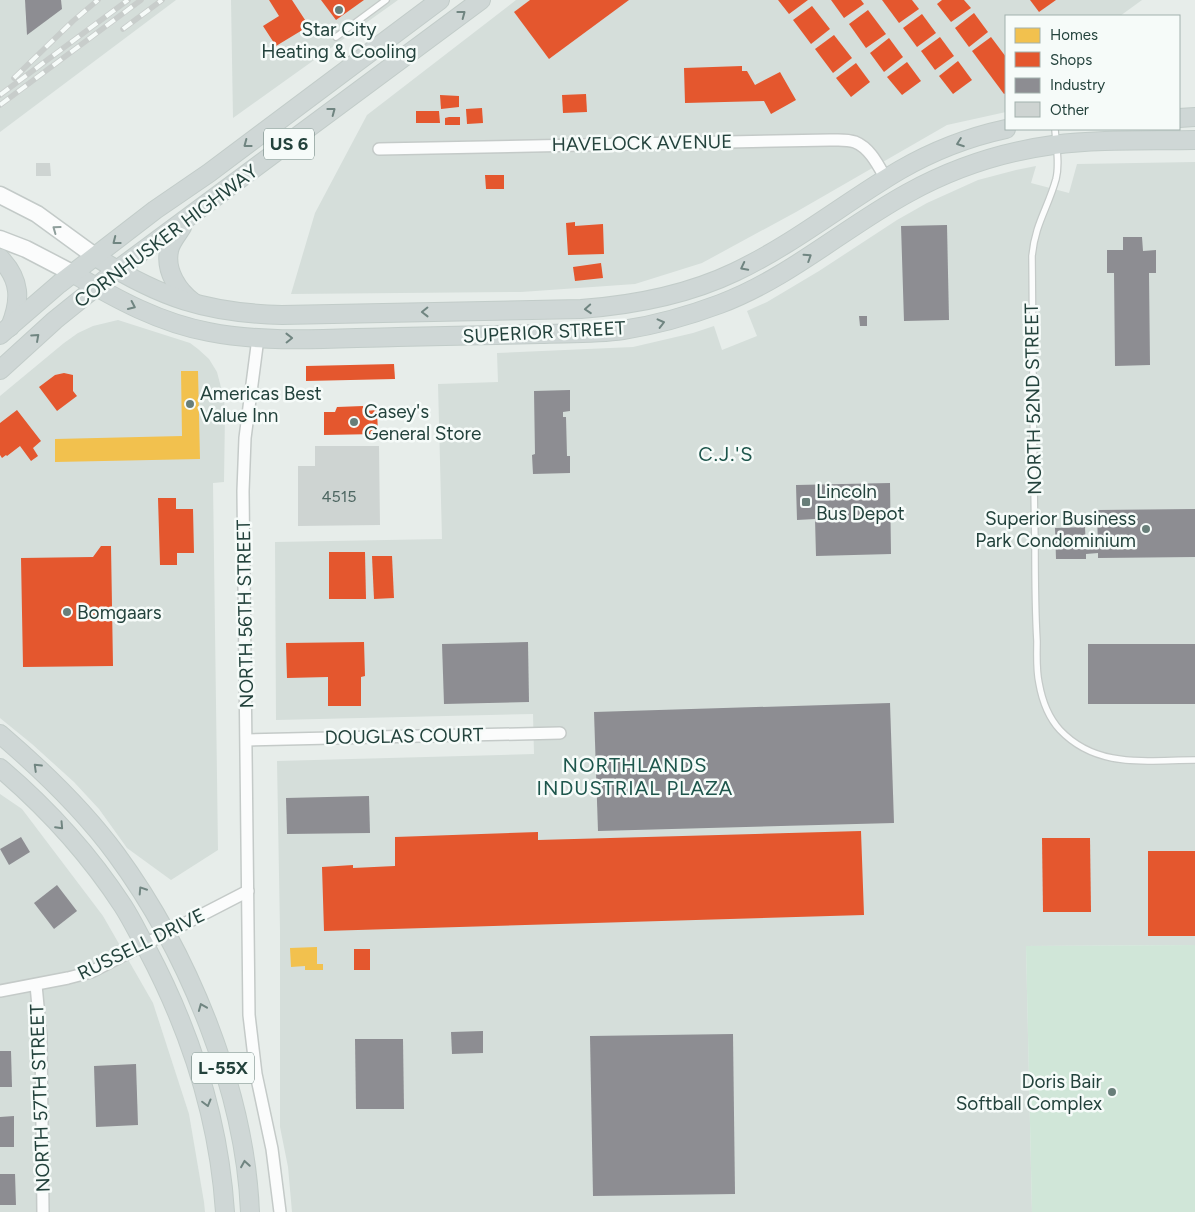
<svg xmlns="http://www.w3.org/2000/svg" width="1195" height="1212" font-family="Figtree,sans-serif">
<style>
.built{fill:#d5deda}
.green{fill:#d0e6d8}
.homes{fill:#f2c14e}
.shops{fill:#e4572e}
.industry{fill:#8d8d92}
.building{fill:#ced4d2}
.lines{fill:none;stroke-linecap:round;stroke-linejoin:round}
.lane-casing{stroke:#c4cac8;stroke-width:8}
.street-casing{stroke:#c4cac8;stroke-width:14}
.secondary-casing{stroke:#c3cac8;stroke-width:19}
.primary-casing{stroke:#c2ccc9;stroke-width:20}
.lane{stroke:#fbfcfc;stroke-width:5.5}
.street{stroke:#fbfcfc;stroke-width:11}
.secondary{stroke:#fbfcfc;stroke-width:16}
.primary{stroke:#cfd7d6;stroke-width:18}
.rail-casing{stroke:#c8cdcb;stroke-width:5.5}
.rail{stroke:#f6fbf9;stroke-width:4;stroke-dasharray:11;stroke-linecap:butt}
.oneway{stroke:#708581}
.oneway2{stroke:#8f9f9c}
.poi-dot{fill:#687e79;stroke:#f6fbf9;stroke-width:2}
.labels{text-anchor:middle;dominant-baseline:central;stroke-width:5;stroke-linejoin:round;paint-order:stroke}
.number-label{font-size:16px;fill:#4e6762}
.shield{fill:#f6fbf9;stroke:#627a75;stroke-width:1}
.shield-label{font-size:18px;font-weight:bold;fill:#23423c}
.poi-label{font-size:19px;fill:#23423c;stroke:#f6fbf9;text-anchor:start}
.street-label{font-size:19px;fill:#23423c;stroke:#f6fbf9}
.neighbourhood-label{font-size:20px;letter-spacing:1px;fill:#1d564c;stroke:#f6fbf9}
</style>
<rect width="100%" height="100%" fill="#e7edea"/>
<g class="built">
<polygon points="0,0 176,0 0,132"/>
<polygon points="231,0 398,0 233,118"/>
<polygon points="516,0 1142,0 1120,16 1006,16 1006,112 947,125 796,212 702,263 635,284 521,292 291,294 315,213 367,115"/>
<polygon points="1195,162 1195,945 1026,946 1032,1212 292,1212 288,1167 280,1127 280,931 277,761 534,754 533,714 276,720 275,542 442,539 438,384 498,382 497,353 633,347 693,333 714,326 722,350 757,336 747,311 767,302 819,271 897,220 927,203 978,180 1016,170 1036,166 1031,183 1069,193 1077,164"/>
<polygon points="118,320 190,343 198,349 209,359 217,372 224,399 225,413 224,482 213,483 218,850 171,880 127,848 99,809 74,782 32,744 0,718 0,396 64,343 78,333 93,326"/>
<polygon points="0,794 22,809 103,916 153,1003 189,1114 204,1202 205,1212 0,1212"/>
</g>
<polygon class="green" points="1195,945 1195,1212 1032,1212 1026,946"/>
<g class="homes">
<polygon points="181,371 198,371 200,459 55,462 55,439 182,436"/>
<polygon points="317,947 317,964 323,964 323,970 305,970 305,966 291,967 290,948"/>
</g>
<g class="shops">
<polygon points="269,0 292,0 309,26 276,46 263,26 279,16"/>
<polygon points="321,0 364,0 336,20"/>
<polygon points="530,0 629,0 549,59 514,12"/>
<polygon points="778,0 808,0 789,14"/>
<polygon points="831,0 861,0 864,4 844,18"/>
<polygon points="882,0 912,0 919,9 899,23"/>
<polygon points="942,0 964,0 971,8 951,22 937,4"/>
<polygon points="1030,0 1056,0 1039,12"/>
<polygon points="812,6 830,29 811,44 793,20"/>
<polygon points="868,10 886,34 866,48 849,24"/>
<polygon points="974,13 988,32 969,47 955,28"/>
<polygon points="922,14 936,33 917,47 903,28"/>
<polygon points="834,35 852,58 833,73 815,49"/>
<polygon points="940,37 954,56 935,70 921,51"/>
<polygon points="991,37 1006,57 1006,93 1004,94 972,51"/>
<polygon points="889,38 903,57 884,72 870,53"/>
<polygon points="958,61 972,80 953,94 939,76"/>
<polygon points="907,62 921,81 902,95 887,77"/>
<polygon points="856,63 870,82 851,97 836,78"/>
<polygon points="742,66 742,71 747,71 755,85 780,72 796,100 771,114 764,101 685,103 684,68"/>
<polygon points="586,94 587,112 563,113 562,95"/>
<polygon points="440,95 459,96 459,107 441,109"/>
<polygon points="482,108 483,123 467,124 466,109"/>
<polygon points="416,111 439,111 440,123 416,123"/>
<polygon points="449,117 460,117 460,125 445,125 445,118"/>
<polygon points="485,175 504,175 504,189 486,189"/>
<polygon points="575,222 575,226 603,224 604,254 568,255 566,223"/>
<polygon points="601,263 603,278 575,281 573,267"/>
<polygon points="394,364 395,379 306,381 306,366"/>
<polygon points="64,373 73,375 73,391 77,396 57,411 39,387 55,375"/>
<polygon points="363,406 365,411 377,410 378,434 324,435 324,412 335,412 337,407"/>
<polygon points="17,410 41,441 33,448 38,456 31,461 20,446 7,456 6,455 2,458 0,455 0,423"/>
<polygon points="158,498 176,498 176,509 193,509 194,553 177,553 177,565 160,565"/>
<polygon points="101,546 111,546 113,666 23,667 21,558 93,557"/>
<polygon points="329,552 365,552 366,599 329,599"/>
<polygon points="372,556 392,556 394,598 374,599"/>
<polygon points="364,642 365,676 361,677 361,706 328,706 328,677 287,678 286,643"/>
<polygon points="861,831 864,915 324,931 322,867 353,865 353,868 395,866 395,837 538,832 538,840"/>
<polygon points="1042,838 1090,838 1091,912 1043,912"/>
<rect x="1148" y="851" width="47" height="85"/>
<rect x="354" y="949" width="16" height="21"/>
</g>
<g class="industry">
<polygon points="25,0 61,0 62,9 27,35"/>
<polygon points="947,225 949,320 904,321 901,226"/>
<polygon points="1123,237 1142,237 1143,251 1156,250 1156,273 1149,273 1150,365 1115,366 1114,273 1107,273 1107,250 1123,250"/>
<polygon points="859,316 867,316 867,326 860,326"/>
<polygon points="570,390 570,411 563,412 563,417 566,417 567,456 570,456 570,473 533,474 532,455 535,454 534,391"/>
<polygon points="890,483 891,554 816,556 815,519 797,520 796,485"/>
<polygon points="1195,509 1195,557 1098,558 1098,553 1086,554 1086,559 1056,559 1055,528 1085,527 1086,548 1098,548 1097,510"/>
<polygon points="528,642 529,702 444,704 442,644"/>
<rect x="1088" y="644" width="107" height="60"/>
<polygon points="890,703 894,823 598,831 594,712"/>
<polygon points="369,796 370,833 287,834 286,798"/>
<polygon points="21,837 30,852 9,865 0,849"/>
<polygon points="57,885 77,911 54,929 34,903"/>
<polygon points="483,1031 483,1053 452,1054 451,1032"/>
<polygon points="733,1034 735,1194 593,1196 590,1036"/>
<polygon points="355,1039 403,1039 404,1109 356,1109"/>
<polygon points="0,1051 11,1051 12,1087 0,1087"/>
<polygon points="136,1064 138,1125 96,1127 94,1066"/>
<polygon points="14,1116 14,1147 0,1147 0,1117"/>
<polygon points="0,1174 15,1174 16,1205 0,1205"/>
</g>
<g class="building">
<polygon points="36,163 50,163 51,176 36,176"/>
<polygon points="315,446 379,446 380,525 298,526 298,466 315,466"/>
</g>
<g class="lines">
<defs>
<g id="lane">
<polyline points="336,37 386,0"/>
<path d="M1055 129C1056 145 1060 163 1056 179 1048 208 1035 224 1032 256 1033 352 1033 447 1035 543 1035 576 1035 608 1037 641 1037 655 1036 669 1039 683 1042 700 1048 717 1060 730 1097 769 1146 760 1195 760"/>
</g>
<g id="street">
<path d="M379 149 830 140C838 140 847 139 855 142 870 148 878 165 886 179"/>
<polyline points="258,338 245,438 243,491 249,1015 256,1074 272,1149 280,1212"/>
<polyline points="247,740 560,733"/>
<polyline points="36,985 41,1038 43,1212"/>
<polyline points="0,991 68,978 91,972 248,891"/>
</g>
<g id="secondary">
<polyline points="0,195 37,214 96,257"/>
<polyline points="0,239 26,249 74,274"/>
</g>
<g id="primary">
<polyline points="1179,118 1195,117"/>
<path d="M182 227C177 235 170 243 169 251 165 271 178 291 193 302"/>
<path d="M96 257C160 298 207 313 282 315L581 309C634 305 687 295 735 272 794 244 844 203 900 170 933 151 969 137 1006 129"/>
<path d="M0 258C21 280 21 300 10 327"/>
<path d="M74 274C116 299 160 323 209 332 270 344 335 338 398 337 445 336 493 335 540 334 567 333 595 334 623 330 656 325 688 316 720 304 789 278 844 228 908 193 953 168 1002 152 1053 145 1100 139 1148 141 1195 140"/>
<polyline points="0,335 59,284 155,210 209,173 440,0"/>
<polyline points="0,370 55,320 117,270 481,0"/>
<path d="M0 734C42 770 83 809 116 854 188 952 245 1090 250 1212"/>
<path d="M0 768C47 808 89 854 123 906 132 920 139 935 147 949 190 1030 219 1120 225 1212"/>
</g>
</defs>
<use href="#lane" class="lane-casing"/>
<use href="#street" class="street-casing"/>
<use href="#secondary" class="secondary-casing"/>
<use href="#primary" class="primary-casing"/>
<use href="#lane" class="lane"/>
<use href="#street" class="street"/>
<use href="#secondary" class="secondary"/>
<use href="#primary" class="primary"/>
<defs>
<g id="rail">
<polyline points="123,29 162,0"/>
<polyline points="14,78 73,21 98,0"/>
<polyline points="0,95 128,0"/>
<polyline points="0,105 141,0"/>
</g>
</defs>
<use href="#rail" class="rail-casing"/>
<use href="#rail" class="rail"/>
</g>
<defs><path id="oneway-chevron" d="M-2-3.5L2.5 0L-2 3.5" fill="none" stroke-width="1.6" stroke-linecap="round" stroke-linejoin="round" transform="scale(1.25)"/></defs>
<g class="oneway">
<use href="#oneway-chevron" transform="translate(462 14) rotate(-37)"/>
<use href="#oneway-chevron" transform="translate(332 111) rotate(-37)"/>
<use href="#oneway-chevron" transform="translate(960 143) rotate(160)"/>
<use href="#oneway-chevron" transform="translate(247 144) rotate(143)"/>
<use href="#oneway-chevron" transform="translate(116 241) rotate(142)"/>
<use href="#oneway-chevron" transform="translate(808 257) rotate(-33)"/>
<use href="#oneway-chevron" transform="translate(744 267) rotate(153)"/>
<use href="#oneway-chevron" transform="translate(132 306) rotate(25)"/>
<use href="#oneway-chevron" transform="translate(588 309) rotate(176)"/>
<use href="#oneway-chevron" transform="translate(425 312) rotate(179)"/>
<use href="#oneway-chevron" transform="translate(661 323) rotate(-14)"/>
<use href="#oneway-chevron" transform="translate(36 337) rotate(-42)"/>
<use href="#oneway-chevron" transform="translate(289 338) rotate(-1)"/>
<use href="#oneway-chevron" transform="translate(37 767) rotate(-136)"/>
<use href="#oneway-chevron" transform="translate(60 826) rotate(47)"/>
<use href="#oneway-chevron" transform="translate(142 890) rotate(-123)"/>
<use href="#oneway-chevron" transform="translate(202 1007) rotate(-112)"/>
<use href="#oneway-chevron" transform="translate(207 1103) rotate(75)"/>
<use href="#oneway-chevron" transform="translate(245 1164) rotate(-99)"/>
</g>
<use class="oneway2" href="#oneway-chevron" transform="translate(56 229) rotate(-144)"/>
<g class="poi-dot">
<circle cx="339" cy="10" r="5"/>
<circle cx="190" cy="404" r="5"/>
<circle cx="354" cy="422" r="5"/>
<rect x="801" y="497" width="10" height="10" rx="2.5"/>
<circle cx="1146" cy="529" r="5"/>
<circle cx="67" cy="612" r="5"/>
<circle cx="1112" cy="1092" r="5"/>
</g>
<g class="labels">
<g class="number-label">
<text x="339" y="496">4515</text>
</g>
<g class="shield">
<rect x="264" y="128.5" width="50" height="31" rx="4"/>
<rect x="192" y="1052.5" width="62" height="31" rx="4"/>
</g>
<g class="shield-label">
<text x="289" y="144">US 6</text>
<text x="223" y="1068">L-55X</text>
</g>
<g class="poi-label">
<text x="339" y="29" text-anchor="middle">Star City<tspan x="339" dy="22">Heating &amp; Cooling</tspan></text>
<text x="200" y="393">Americas Best<tspan x="200" dy="22">Value Inn</tspan></text>
<text x="364" y="411">Casey's<tspan x="364" dy="22">General Store</tspan></text>
<text x="816" y="491">Lincoln<tspan x="816" dy="22">Bus Depot</tspan></text>
<text x="1136" y="518" text-anchor="end">Superior Business<tspan x="1136" dy="22">Park Condominium</tspan></text>
<text x="77" y="612">Bomgaars</text>
<text x="1102" y="1081" text-anchor="end">Doris Bair<tspan x="1102" dy="22">Softball Complex</tspan></text>
</g>
<g class="street-label">
<text transform="translate(642 143) rotate(-1)">HAVELOCK AVENUE</text>
<text transform="translate(166 236) rotate(-37)">CORNHUSKER HIGHWAY</text>
<text transform="translate(544 332) rotate(-3)">SUPERIOR STREET</text>
<text transform="translate(1033 399) rotate(-91)">NORTH 52ND STREET</text>
<text transform="translate(245 614) rotate(-91)">NORTH 56TH STREET</text>
<text transform="translate(404 736) rotate(-1)">DOUGLAS COURT</text>
<text transform="translate(141 944) rotate(-26)">RUSSELL DRIVE</text>
<text transform="translate(40 1098) rotate(-92)">NORTH 57TH STREET</text>
</g>
<g class="neighbourhood-label">
<text x="726" y="454">C.J.'S</text>
<text x="635" y="765">NORTHLANDS<tspan x="635" dy="23">INDUSTRIAL PLAZA</tspan></text>
</g>
</g>
<rect x="1005" y="15" width="175" height="115" fill="#f6fbf9" stroke="#a2b1ad"/>
<rect x="1015" y="28" width="25" height="15" fill="#f2c14e" stroke="#a2b1ad"/>
<text x="1050" y="40" font-size="15" fill="#23423c">Homes</text>
<rect x="1015" y="52" width="25" height="15" fill="#e4572e" stroke="#a2b1ad"/>
<text x="1050" y="65" font-size="15" fill="#23423c">Shops</text>
<rect x="1015" y="78" width="25" height="15" fill="#8d8d92" stroke="#a2b1ad"/>
<text x="1050" y="90" font-size="15" fill="#23423c">Industry</text>
<rect x="1015" y="102" width="25" height="15" fill="#ced4d2" stroke="#a2b1ad"/>
<text x="1050" y="115" font-size="15" fill="#23423c">Other</text>
</svg>
